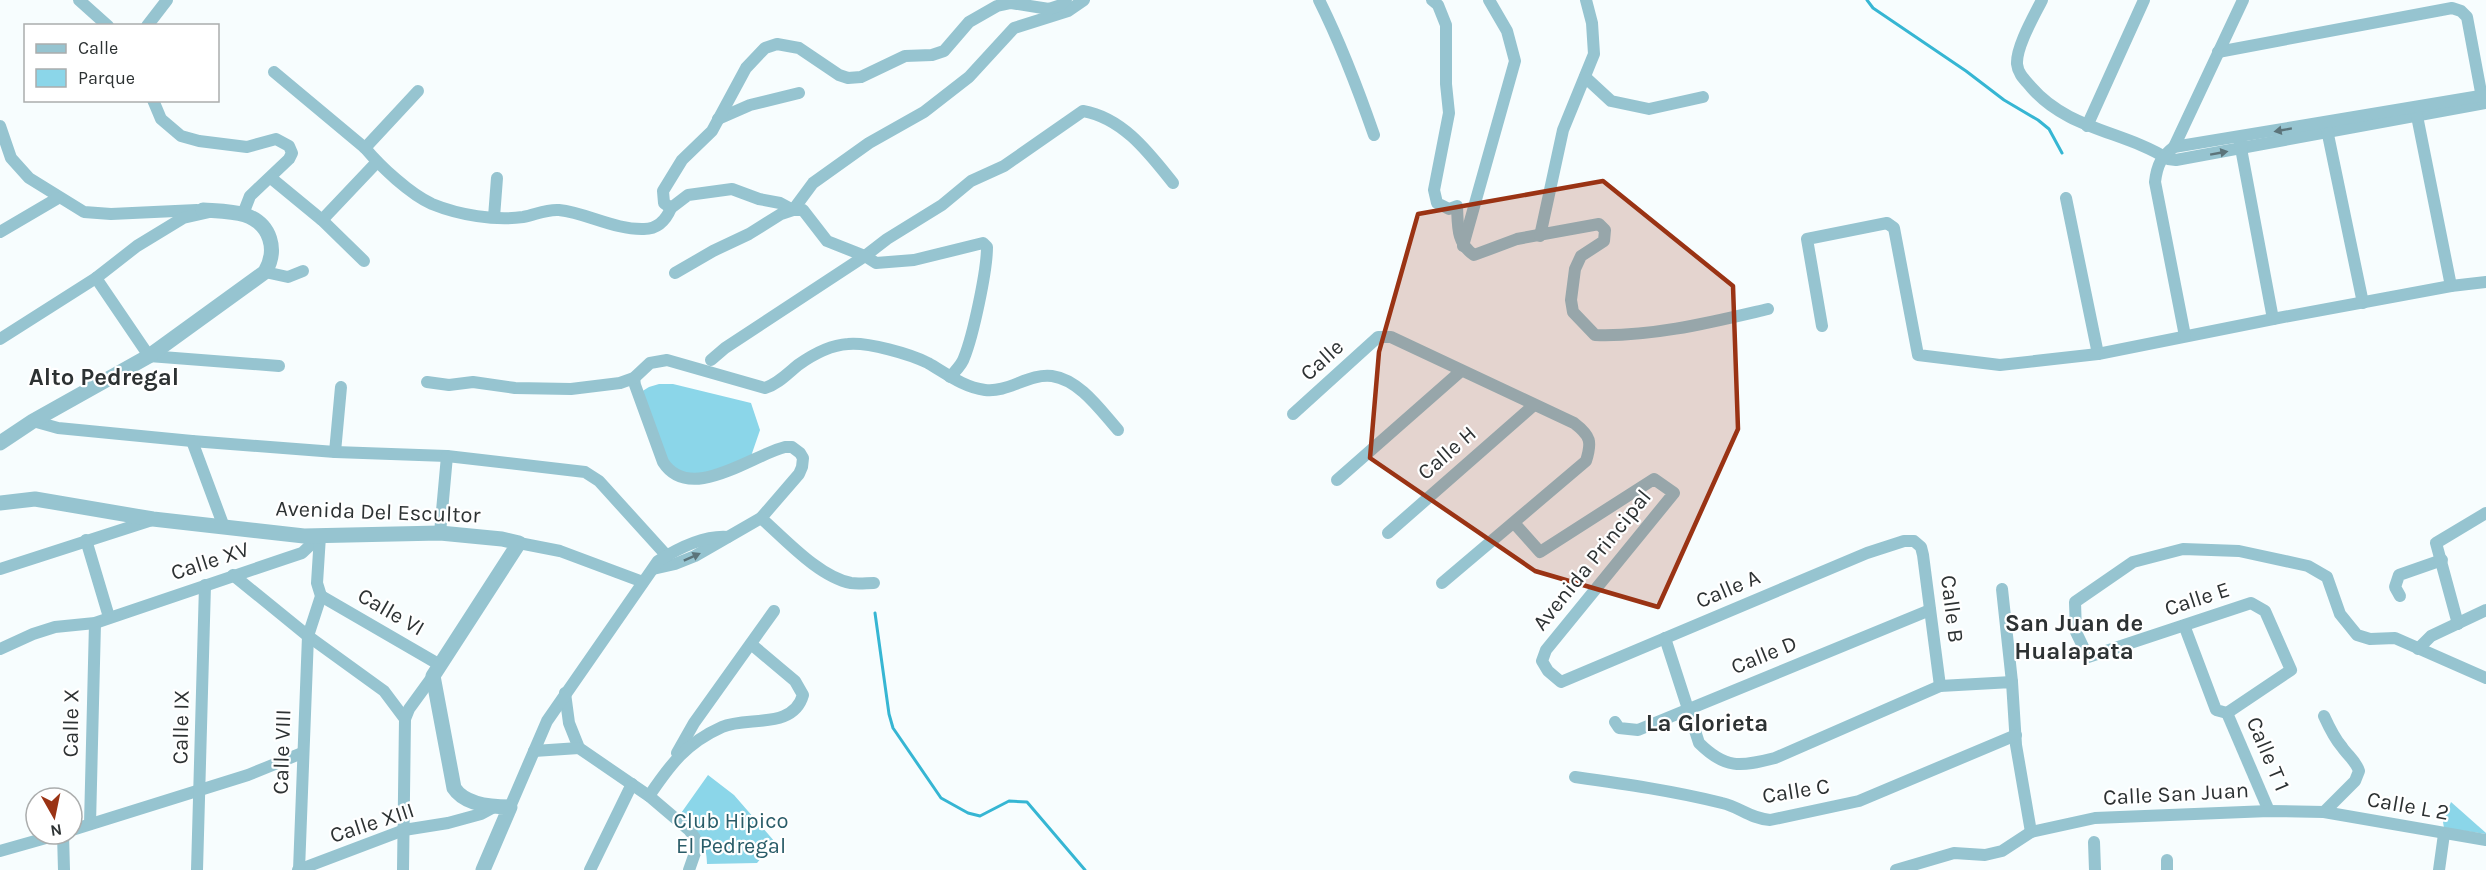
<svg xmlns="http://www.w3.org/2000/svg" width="2486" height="870" font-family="Karla,sans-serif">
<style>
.green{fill:#8bd6e9}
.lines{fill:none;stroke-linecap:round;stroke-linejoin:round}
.stream{stroke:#36b6d3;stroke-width:3}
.minor{stroke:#96c4d0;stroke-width:12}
.tertiary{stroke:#96c4d0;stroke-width:15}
.oneway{fill:#5c747a}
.marked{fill:#9a3314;fill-opacity:0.2;stroke:#9a3314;stroke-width:4.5;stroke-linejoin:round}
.labels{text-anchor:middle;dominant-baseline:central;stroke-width:4.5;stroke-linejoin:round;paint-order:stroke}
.street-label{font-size:22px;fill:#2d3233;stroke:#fff}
.park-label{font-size:22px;fill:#295c68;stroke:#fff}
.neighbourhood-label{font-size:24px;font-weight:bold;fill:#2d3233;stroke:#fff}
</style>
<rect width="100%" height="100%" fill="#f7fdfe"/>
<g class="green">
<polygon points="659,384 673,384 751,403 760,430 749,462 722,474 668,473 641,392 649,387"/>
<path d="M708 775 734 795 775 842 757 863 707 864C707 842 697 828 679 816Z"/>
<polygon points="2451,802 2486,833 2486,834 2444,828 2443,822"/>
</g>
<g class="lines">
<g class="stream">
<polyline points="1867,0 1873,8 1966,71 2004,100 2038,120 2049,129 2062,153"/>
<polyline points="875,613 889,714 893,728 941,798 968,813 980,816 1009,801 1027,802 1085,870"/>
</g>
<g class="minor">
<polyline points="79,0 108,26"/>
<path d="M1319 0C1341 44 1358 89 1374 135"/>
<path d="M1432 0 1438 5 1446 25V84L1449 113 1434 190 1437 203 1449 209 1457 206C1458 225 1456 243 1474 255L1517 239 1599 224 1605 230 1604 241 1581 256 1575 269 1571 300 1573 312 1595 335C1653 337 1712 322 1768 309"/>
<path d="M2042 0C2034 16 2016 47 2017 64 2018 74 2025 80 2031 87 2068 130 2124 131 2168 159L2176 160 2486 103"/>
<polyline points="147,26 167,0"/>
<polyline points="2218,52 2452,8 2461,11 2467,17 2483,103"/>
<path d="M274 72 365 148C381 167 410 194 432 204 459 215 495 221 523 217 535 215 546 209 559 210 587 213 615 230 644 229 658 229 666 220 671 208"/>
<polyline points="1585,77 1611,101 1649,109 1703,97"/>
<polyline points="153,100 161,119 181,136 199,141 247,147 276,139 289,146 292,153 289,159 250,196 243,214"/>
<polyline points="2416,111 2451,286"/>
<polyline points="718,119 750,105 799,93"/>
<polyline points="2326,125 2363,303"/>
<polyline points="0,126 11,158 29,178 84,212 111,214 197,210"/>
<polyline points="2087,126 2144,0"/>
<polyline points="2240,143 2273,319"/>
<polyline points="2174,147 2243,0"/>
<polyline points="365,148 418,91"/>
<polyline points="271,178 322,220 364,261"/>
<polyline points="2066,198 2098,354"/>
<polyline points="494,217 497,178"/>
<polyline points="322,220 377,162"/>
<polyline points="0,232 58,198"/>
<polyline points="1540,236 1563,130 1594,54 1592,23 1586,0"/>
<polyline points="1463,246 1515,61 1507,31 1489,0"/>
<polyline points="265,272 288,277 303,271"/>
<polyline points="675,273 713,251 749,234 781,214 793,210 813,183 869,143 924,112 969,77 1014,28 1068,11 1084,0"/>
<polyline points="96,278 149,356 279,366"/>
<polyline points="1822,326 1807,239 1887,223 1894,228 1918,355 2000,365 2098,354 2273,319 2451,286 2486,282"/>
<path d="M2185 336 2155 182C2157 165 2161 157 2174 147L2486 95"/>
<polyline points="0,339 96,278 137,246 183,218 214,211"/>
<path d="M711 360 725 348 865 256 887 239 942 205 971 181 1004 166 1083 111C1123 118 1149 153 1173 183"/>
<path d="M950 377C955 371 962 365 964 358 973 336 987 271 987 247L983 243 914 260 876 263 865 256 827 241 803 210H793L780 203 759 199 732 189 688 195 671 208 664 203 663 191 682 160 712 131 746 68 765 48 777 44 799 48 839 75 848 78 861 77 905 56 932 55 944 51 969 22 997 6 1011 3 1049 9 1061 5 1066 0"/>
<path d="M634 378 635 385 663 462C690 504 752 455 785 447H792L800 453 803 458 802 467 799 474 761 518 695 556 675 564 653 569"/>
<path d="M427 382 449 385 473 382 515 388 571 389 620 383 634 378 650 363 667 360 765 388C778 384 787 374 798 365 812 355 831 345 848 344 868 342 910 354 928 363 947 374 963 387 985 390 1008 393 1029 373 1052 376 1080 380 1101 411 1118 430"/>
<path d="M1293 414 1378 337H1391L1574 423C1591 436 1592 442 1586 461L1442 583"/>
<polyline points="33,421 58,428 192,441 335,452 447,456 585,472 599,481 667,556"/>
<polyline points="192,441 224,527"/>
<polyline points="335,452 341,387"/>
<polyline points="1337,480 1461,371"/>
<path d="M761 518C785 539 819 577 851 583 858 584 867 583 874 583"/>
<polyline points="1515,524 1540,552 1654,479 1674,493 1546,650 1542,661 1548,671 1561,682 1867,553 1904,541 1914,541 1921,547 1923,555 1940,686"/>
<polyline points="440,533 447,456"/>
<polyline points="1388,533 1534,405"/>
<polyline points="86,540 109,617"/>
<polyline points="519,543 560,551 643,582"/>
<polyline points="0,569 152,520"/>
<polyline points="233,575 308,636 384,691 405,719"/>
<polyline points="2002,589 2012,682"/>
<polyline points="321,596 440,665"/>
<polyline points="2400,596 2395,587 2399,575 2442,560"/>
<polyline points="2458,624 2436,543 2486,513"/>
<polyline points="2184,625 2216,710 2227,713 2291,670 2265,611 2251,603 2088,657 2076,632 2075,602 2133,562 2183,549 2239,551 2308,566 2327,577 2340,614 2357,635 2370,639 2395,638 2486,678"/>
<path d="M1665 638 1699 743C1725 769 1740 767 1775 758L1940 686 2012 682 2016 745 2031 832"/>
<polyline points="0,649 33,634 55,627 95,623 287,558 302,553 320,536"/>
<polyline points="2418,649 2431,636 2486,610"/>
<polyline points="565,693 569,723 579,748 649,796 689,830 695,838 696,850 689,870"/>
<polyline points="2227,713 2269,811"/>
<polyline points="1615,722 1619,728 1638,730 1930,610"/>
<polyline points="534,751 579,748"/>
<polyline points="677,753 694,723 774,611"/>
<path d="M1575 777C1625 784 1674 791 1722 803 1740 807 1749 818 1770 820L1859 801 2016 735"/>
<path d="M649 796C670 765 686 743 722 727 747 716 793 730 803 695L795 681 751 644"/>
<path d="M510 807 547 721 658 561C677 549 705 535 728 537"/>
<path d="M2324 812 2355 781 2359 771C2356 761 2348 756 2342 747 2334 738 2329 727 2324 716"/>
<polyline points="90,824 95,623"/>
<polyline points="72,830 248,775 302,753"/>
<polyline points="63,834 64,870"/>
<polyline points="2094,842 2095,870"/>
<polyline points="0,851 60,834"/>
<polyline points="197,870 205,585"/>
<polyline points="298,870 404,830 448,823 481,814 494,807"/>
<polyline points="299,870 308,636 321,596 317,583 320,536"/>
<polyline points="403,870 405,719 409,709 433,676"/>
<polyline points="590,870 632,784"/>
<polyline points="1896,870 1954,853 1985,855 2002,851 2031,832 2095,818 2269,811 2324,812 2486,840"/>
<polyline points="2167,870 2167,860"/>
<polyline points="2439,870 2444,834"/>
</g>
<g class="tertiary">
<path d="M0 443 33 421 149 356 265 272C278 250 271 224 245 215 233 211 217 211 203 210"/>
<path d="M0 503 35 499 153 519 304 536 440 533 502 539 519 543 433 676 454 788C465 805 492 807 510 807L483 870"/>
</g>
</g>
<defs><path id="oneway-solid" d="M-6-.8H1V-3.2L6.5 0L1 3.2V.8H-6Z" transform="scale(1.5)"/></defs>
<g class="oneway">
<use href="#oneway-solid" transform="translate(2283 130) rotate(170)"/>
<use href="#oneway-solid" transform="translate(2219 153) rotate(-10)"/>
<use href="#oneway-solid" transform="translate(692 557) rotate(-24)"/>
</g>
<path class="marked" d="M1603 181 1733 286 1738 429 1658 607 1535 571 1370 458 1379 352 1418 214Z"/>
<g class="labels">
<g class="street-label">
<text transform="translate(1322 360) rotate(-42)">Calle</text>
<text transform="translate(1447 453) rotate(-41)">Calle H</text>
<text transform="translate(378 512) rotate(2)">Avenida Del Escultor</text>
<text transform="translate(1592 560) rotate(-51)">Avenida Principal</text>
<text transform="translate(210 561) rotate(-18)">Calle XV</text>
<text transform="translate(1728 589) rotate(-23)">Calle A</text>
<text transform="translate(2197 599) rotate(-18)">Calle E</text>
<text transform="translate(1952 609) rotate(83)">Calle B</text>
<text transform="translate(391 612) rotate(30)">Calle VI</text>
<text transform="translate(1764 655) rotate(-22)">Calle D</text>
<text transform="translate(71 723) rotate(-89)">Calle X</text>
<text transform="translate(181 727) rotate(-89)">Calle IX</text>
<text transform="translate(282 752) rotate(-88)">Calle VIII</text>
<text transform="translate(2268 754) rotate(67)">Calle T 1</text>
<text transform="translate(1796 791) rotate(-9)">Calle C</text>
<text transform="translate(2176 794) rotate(-3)">Calle San Juan</text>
<text transform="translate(2408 806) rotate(10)">Calle L 2</text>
<text transform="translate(372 823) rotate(-18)">Calle XIII</text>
</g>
<g class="park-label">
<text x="731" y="821">Club Hipico<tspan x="731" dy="25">El Pedregal</tspan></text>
</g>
<g class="neighbourhood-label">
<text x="104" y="377">Alto Pedregal</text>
<text x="2074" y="623">San Juan de<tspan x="2074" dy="28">Hualapata</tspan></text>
<text x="1707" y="723">La Glorieta</text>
</g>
</g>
<rect x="24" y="24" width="195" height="78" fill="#ffffff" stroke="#abadad" stroke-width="1.5"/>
<rect x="36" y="44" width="30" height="9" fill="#96c4d0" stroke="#abadad" stroke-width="1.5"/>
<text x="78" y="54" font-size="18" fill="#2d3233">Calle</text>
<rect x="36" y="69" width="30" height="18" fill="#8bd6e9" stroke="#abadad" stroke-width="1.5"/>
<text x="78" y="84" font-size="18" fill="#2d3233">Parque</text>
<g transform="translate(54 816) rotate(171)"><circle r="28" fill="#ffffff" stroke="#abadad" stroke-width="1.5"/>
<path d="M0-4.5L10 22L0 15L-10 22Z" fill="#9a3314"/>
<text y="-9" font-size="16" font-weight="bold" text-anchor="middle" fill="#2d3233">N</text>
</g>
</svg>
